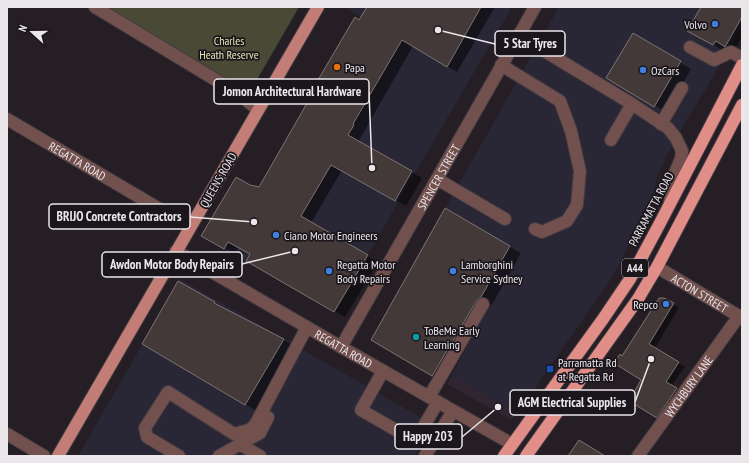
<svg xmlns="http://www.w3.org/2000/svg" width="749" height="463" font-family="'PT Sans Narrow',sans-serif">
<style>
.built{fill:#302631}
.industrial{fill:#292636}
.green{fill:#484a36}
.shadow{fill:#0007}
.building{fill:#433938;stroke:#7e7372}
.lines{fill:none;stroke-linecap:round;stroke-linejoin:round}
.minor-casing{stroke:#413b41;stroke-width:14}
.major-casing{stroke:#413b41;stroke-width:14}
.highway-casing{stroke:#413b41;stroke-width:14}
.minor{stroke:#72504d;stroke-width:12}
.major{stroke:#c27d77;stroke-width:12}
.highway{stroke:#e18e88;stroke-width:12}
.shop-dot{fill:#3f7fe0;stroke:#1b161c;stroke-width:1.5}
.food-dot{fill:#e8710a;stroke:#1b161c;stroke-width:1.5}
.culture-dot{fill:#0f9aa8;stroke:#1b161c;stroke-width:1.5}
.transit-dot{fill:#1a4fb4;stroke:#1b161c;stroke-width:1.5}
.labels{text-anchor:middle;dominant-baseline:central;stroke-width:3.5;stroke-linejoin:round;paint-order:stroke}
.shield{fill:#1b161c;stroke:#aca8ac;stroke-width:1}
.shield-label{font-size:11px;font-weight:bold;fill:#eae6ea}
.poi-label{font-size:12px;fill:#eae6ea;stroke:#1b161c;text-anchor:start}
.park-label{font-size:12px;fill:#e3e7b0;stroke:#1b161c}
.street-label{font-size:12px;fill:#eae6ea;stroke:#1b161c}
.leader{fill:none;stroke:#eae6ea;stroke-width:1.5}
.callout-dot{fill:#eae6ea;stroke:#1b161c;stroke-width:1.5}
.callout{fill:#1b161c;stroke:#eae6ea;stroke-width:1.5}
.callout-label{font-size:13px;text-anchor:middle;font-weight:bold;fill:#eae6ea}
</style>
<rect width="100%" height="100%" fill="#251f25"/>
<polygon class="built" points="452,375 518,413 511,420 447,384"/>
<g class="industrial">
<polygon points="344,7 512,7 334,312 201,236 236,177 301,216 403,42"/>
<polygon points="559,7 742,7 742,23 712,79 673,143 657,176 653,198 614,274 518,413 452,375 491,301 482,296 460,334 395,297"/>
<polygon points="180,279 432,424 414,456 78,456"/>
</g>
<polygon class="green" points="85,7 299,7 244,102"/>
<g class="shadow">
<polygon points="368,7 495,7 457,72 413,46 358,142 422,178 406,206 342,170 311,223 378,262 345,317 247,261 251,254 239,247 235,254 202,235 249,186 259,188"/>
<polygon points="702,7 742,7 742,37 734,51 725,46 722,50 689,30"/>
<polygon points="633,34 691,69 666,112 608,78"/>
<polygon points="445,210 521,253 493,303 488,307 444,382 372,339"/>
<polygon points="179,282 226,309 225,310 295,346 257,411 144,343"/>
<polygon points="664,299 679,307 655,348 685,367 671,386 683,392 663,420 630,400 642,380 622,357"/>
</g>
<g class="building">
<polygon points="367,7 481,7 447,67 402,40 353,124 354,125 348,135 412,171 395,201 331,165 301,216 368,255 334,312 246,261 250,254 228,242 224,249 201,236 236,177 250,185 259,187 310,98 308,97 355,17 359,20"/>
<polygon points="701,7 742,7 742,17 725,47 716,41 713,45 687,31"/>
<polygon points="633,33 681,61 654,107 606,78"/>
<polygon points="445,208 510,246 481,297 477,300 432,376 371,340"/>
<polygon points="178,281 215,302 214,303 284,339 245,405 142,344"/>
<polygon points="659,298 664,298 674,303 649,344 679,362 666,382 677,388 657,418 629,401 641,380 614,363 620,354 622,356"/>
<polygon points="579,440 605,456 568,456"/>
</g>
<g class="lines">
<defs>
<g id="minor">
<polyline points="95,7 239,94 258,110"/>
<polyline points="518,35 632,104 668,128 676,138 682,151 681,159 674,175 670,201"/>
<polyline points="690,47 714,60 731,52 742,58"/>
<polyline points="501,65 560,101 571,131 580,171 577,205 567,221 542,232 535,229"/>
<path id="s1" d="M7 119 190 227"/>
<polyline points="661,124 682,88"/>
<polyline points="611,140 632,104"/>
<polyline points="437,179 505,219"/>
<path id="s2" d="M176 251 341 347 512 444"/>
<path id="s3" d="M657 267 742 318"/>
<path id="s4" d="M341 347 535 7"/>
<polyline points="383,371 361,410 415,441 438,402"/>
<polyline points="429,397 483,304"/>
<polyline points="7,434 44,456"/>
<polyline points="240,437 241,445 260,456"/>
<polyline points="179,456 147,437 145,428 168,392 234,434 249,430 255,425 307,327"/>
<polyline points="219,456 260,433 268,417"/>
<polyline points="425,456 453,411"/>
<path id="s5" d="M638 456 739 316"/>
</g>
<polyline id="major" points="58,456 318,7"/>
<g id="highway">
<polyline points="504,456 603,319 630,279 659,225 742,65"/>
<polyline points="526,456 638,299 657,267 742,105"/>
</g>
</defs>
<use href="#minor" class="minor-casing"/>
<use href="#major" class="major-casing"/>
<use href="#highway" class="highway-casing"/>
<use href="#minor" class="minor"/>
<use href="#major" class="major"/>
<use href="#highway" class="highway"/>
</g>
<g class="shop-dot">
<circle cx="715" cy="24" r="4"/>
<circle cx="643" cy="70" r="4"/>
<circle cx="276" cy="235" r="4"/>
<circle cx="329" cy="271" r="4"/>
<circle cx="453" cy="271" r="4"/>
<circle cx="666" cy="304" r="4"/>
</g>
<circle class="food-dot" cx="337" cy="67" r="4"/>
<circle class="culture-dot" cx="416" cy="337" r="4"/>
<rect class="transit-dot" x="546" y="365" width="8" height="8" rx="2"/>
<g class="labels">
<rect class="shield" x="622" y="259" width="26" height="18" rx="3"/>
<g class="shield-label">
<text x="635" y="268">A44</text>
</g>
<g class="poi-label">
<text x="707" y="24" text-anchor="end">Volvo</text>
<text x="345" y="67">Papa</text>
<text x="651" y="70">OzCars</text>
<text x="284" y="235">Ciano Motor Engineers</text>
<text x="337" y="264">Regatta Motor<tspan x="337" dy="14">Body Repairs</tspan></text>
<text x="461" y="264">Lamborghini<tspan x="461" dy="14">Service Sydney</tspan></text>
<text x="658" y="304" text-anchor="end">Repco</text>
<text x="424" y="330">ToBeMe Early<tspan x="424" dy="14">Learning</tspan></text>
<text x="558" y="362">Parramatta Rd<tspan x="558" dy="14">at Regatta Rd</tspan></text>
</g>
<g class="park-label">
<text x="229" y="40">Charles<tspan x="229" dy="14">Heath Reserve</tspan></text>
</g>
<g class="street-label">
<text stroke="none"><textPath href="#s1" startOffset="82">REGATTA ROAD</textPath></text>
<text stroke="none"><textPath href="#s4" startOffset="196">SPENCER STREET</textPath></text>
<text transform="translate(218 180) rotate(-60)">QUEENS ROAD</text>
<text transform="translate(651 209) rotate(-62)">PARRAMATTA ROAD</text>
<text stroke="none"><textPath href="#s3" startOffset="50">ACTON STREET</textPath></text>
<text stroke="none"><textPath href="#s2" startOffset="194">REGATTA ROAD</textPath></text>
<text stroke="none"><textPath href="#s5" startOffset="86">WYCHBURY LANE</textPath></text>
</g>
</g>
<path class="leader" d="M438 30L495 44M372 168L369 92M254 222L190 217M295 251L242 264M651 359L635 402M498 407L462 437"/>
<g class="callout-dot">
<circle cx="438" cy="30" r="4"/>
<circle cx="372" cy="168" r="4"/>
<circle cx="254" cy="222" r="4"/>
<circle cx="295" cy="251" r="4"/>
<circle cx="651" cy="359" r="4"/>
<circle cx="498" cy="407" r="4"/>
</g>
<g class="callout">
<rect x="495" y="31" width="70" height="25" rx="4"/>
<rect x="214" y="79" width="155" height="25" rx="4"/>
<rect x="49" y="204" width="141" height="25" rx="4"/>
<rect x="102" y="252" width="140" height="25" rx="4"/>
<rect x="510" y="390" width="125" height="25" rx="4"/>
<rect x="395" y="424" width="67" height="25" rx="4"/>
</g>
<g class="callout-label">
<text x="530" y="48">5 Star Tyres</text>
<text x="292" y="96">Jomon Architectural Hardware</text>
<text x="119" y="221">BRIJO Concrete Contractors</text>
<text x="172" y="269">Awdon Motor Body Repairs</text>
<text x="572" y="407">AGM Electrical Supplies</text>
<text x="428" y="441">Happy 203</text>
</g>
<rect width="749" height="463" fill="none" stroke="#eae6ea" stroke-width="16"/>
<g transform="translate(32 32) rotate(291)" stroke="#1b161c" stroke-width="3" paint-order="stroke">
<path d="M0-3L7 15L0 10L-7 15Z" fill="#eae6ea"/>
<text y="-6" font-size="11" font-weight="bold" text-anchor="middle" fill="#eae6ea">N</text>
</g>
</svg>
